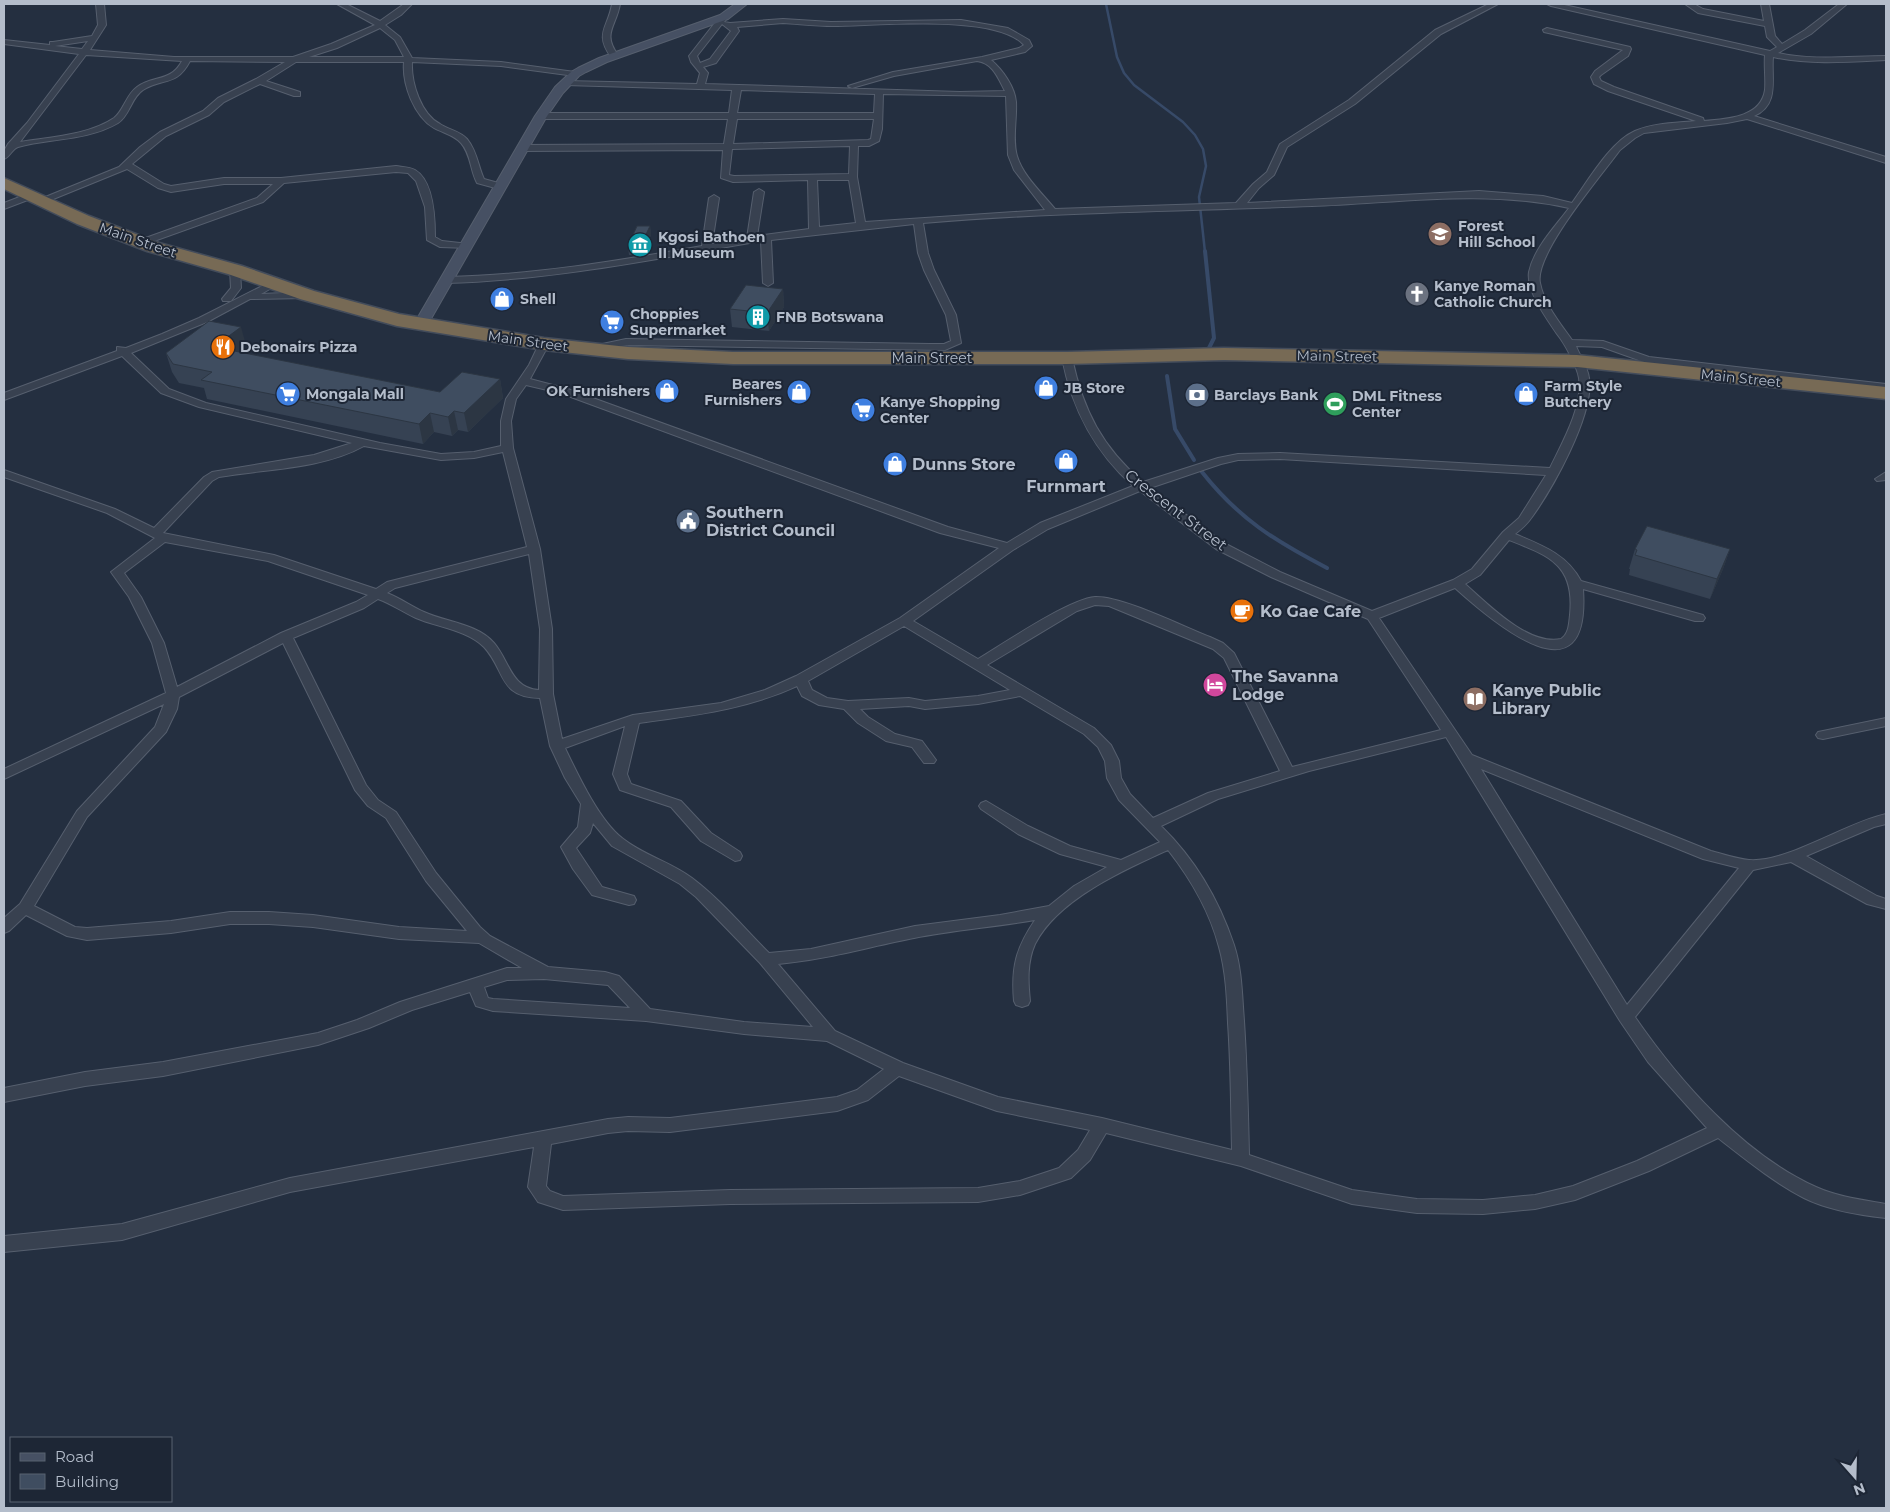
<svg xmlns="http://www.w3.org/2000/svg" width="1890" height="1512" font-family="Montserrat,sans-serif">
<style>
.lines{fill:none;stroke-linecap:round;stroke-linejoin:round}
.stream-far1{stroke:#374a68;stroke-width:2.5}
.stream{stroke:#374a68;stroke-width:4}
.street-casing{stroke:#565f6e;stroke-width:2}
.secondary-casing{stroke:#565f6e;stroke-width:2}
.highway-casing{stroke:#434c5b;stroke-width:3}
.street{fill:#384150;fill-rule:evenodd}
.secondary{fill:#465063;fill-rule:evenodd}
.highway{fill:#776a55;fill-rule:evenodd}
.wall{fill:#364253}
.shaded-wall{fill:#2c3643}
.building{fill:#3f4d60;stroke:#2c3643}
.labels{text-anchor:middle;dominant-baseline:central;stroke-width:4;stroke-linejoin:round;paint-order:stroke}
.far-poi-label{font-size:14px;font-weight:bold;fill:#b4bdcb;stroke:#1d2635;text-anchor:start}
.far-street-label{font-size:14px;fill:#b4bdcb;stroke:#1d2635}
.poi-label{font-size:16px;font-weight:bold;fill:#b4bdcb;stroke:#1d2635;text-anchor:start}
.street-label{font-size:16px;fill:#b4bdcb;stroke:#1d2635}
</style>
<rect width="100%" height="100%" fill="#242f40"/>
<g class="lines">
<polyline class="stream-far1" points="1106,4 1117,57 1124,73 1134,85 1183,122 1195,135 1203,149 1206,166 1199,197 1205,252"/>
<g class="stream">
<polyline points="1205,251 1214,338 1209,348"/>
<polyline points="1167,376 1175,429 1194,460"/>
<path d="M1202 472C1239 519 1275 541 1327 568"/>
</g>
<defs>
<g id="street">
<path d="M96 4H104L106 25 90 50 174 57H293L331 44 375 25 337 4H346L380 21 404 4H412L401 15 385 25 400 37 412 58 501 62 575 72 579 74 575 76 501 66 412 62C411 83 421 114 440 124 449 130 460 131 467 139 477 151 478 166 484 179L502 184V188L499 189 477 183C470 170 471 154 461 143 454 135 443 133 434 128 414 116 402 84 404 62H296L266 81 300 92V96H294L260 84 224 102 209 115 166 136 132 164 164 184 171 186 224 178H281L396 166C402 167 410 167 415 170 434 181 435 218 435 237L442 241 469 244V248L440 247 427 240 425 207 416 181 408 173 396 172 284 183 263 202 143 245 138 242 140 240 257 198 273 184H224L171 192 158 188 127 169 46 202H40L38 200 119 167 140 147 160 132 203 111 218 98 256 79 285 62 190 61C176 87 164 77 143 90 131 98 130 115 118 123 87 141 51 138 18 147 12 149 10 157 4 159V151L8 144 27 123 79 54 4 44V40L50 45V42H53L92 36 98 25ZM380 28 395 40 404 57H309L337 48ZM88 41 82 49 55 46ZM86 55 182 61C171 82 154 75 137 87 126 95 124 110 114 118 89 135 50 137 20 142Z"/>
<path d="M612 4H620C616 27 602 33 618 55L614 57H611C594 33 608 28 612 4Z"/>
<path d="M1489 4H1498L1441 34 1355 104 1287 147 1274 175 1259 188 1247 203 1479 191 1543 196 1572 203C1588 181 1610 142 1635 131 1653 123 1676 123 1696 121L1608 91 1594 84 1591 77 1595 71 1623 50 1544 32 1543 30 1547 28 1630 47 1631 49 1628 56 1601 75 1599 77 1601 81 1614 87 1703 118 1704 121C1726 119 1761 118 1765 90 1766 78 1764 66 1765 55L1551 6 1547 4H1560L1770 51 1777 47 1767 37 1765 26 1698 13 1685 4H1694L1703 9 1764 21 1761 4H1769L1775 36 1782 44 1805 30 1839 4H1847L1811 34 1778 53C1813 61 1851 56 1886 56V60C1848 62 1810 65 1773 57 1771 78 1780 105 1754 116L1886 157V163L1747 119 1727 123 1644 133 1635 138 1620 150C1601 176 1534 254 1540 283 1544 304 1560 323 1572 340L1603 341 1649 357 1886 384V390L1647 363 1602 347 1576 346C1580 356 1588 368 1589 378 1595 414 1551 492 1529 521 1525 526 1520 530 1515 534 1541 545 1567 554 1581 581L1703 615 1705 618 1703 621H1695L1583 589C1591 705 1495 624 1455 588L1379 618 1472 755 1711 851C1723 854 1737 859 1749 860 1787 863 1845 823 1886 814V824L1874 827 1806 856 1877 896 1886 899V909L1867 904 1791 862 1753 870 1635 1017C1680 1082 1743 1154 1816 1187 1838 1197 1863 1200 1886 1204V1218C1859 1215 1828 1210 1804 1198 1773 1182 1745 1159 1718 1138L1649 1171 1575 1200 1535 1209 1483 1214 1417 1213 1352 1204 1241 1166 1106 1133 1090 1160 1071 1178 1020 1195 978 1202 730 1204 563 1210 538 1202 528 1187 534 1147 290 1192 122 1240 4 1252V1236L122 1224 290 1178 608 1119 628 1117 670 1118 837 1097 857 1090 884 1069 827 1041 744 1034 646 1021 493 1011 476 1006 470 992 412 1010 369 1028 318 1045 163 1076 85 1086 4 1102V1088L85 1072 163 1062 318 1033 357 1020 400 1002 507 968H522L479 943 399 939 313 927 269 924H230L171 933 87 940 67 936 26 915 9 931 4 933V918L20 904 77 811 155 727 164 704 4 779V769L166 693 152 643 129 597 111 572 155 538 107 513 4 477V470L115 509 154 528 204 477 212 472 314 455 352 443 199 407 161 393 122 356 4 400V393L117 351V347L126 348 162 334 199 318 274 280 277 281V285L261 294 307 292 312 295 307 298 250 299 207 322 131 353 169 389 206 403 380 443 441 454 474 452 501 446V421L506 399 529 365 539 344 544 341 549 344 530 379 568 389 948 527 1007 543 1040 523 1133 486C1094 451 1072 409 1062 358L1067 355 1072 358C1083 410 1102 447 1143 482L1218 458 1238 454 1280 453 1550 468C1562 443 1583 407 1579 378 1577 366 1565 344 1557 334 1547 319 1526 291 1529 272 1534 248 1555 227 1569 208 1483 189 1399 203 1312 206 1183 211 1052 212 923 223L928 253 934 270 956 315 961 343 945 350 626 345 592 352 587 349 588 347 626 339 930 344H944L951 341 946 315 924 270 918 253 914 224 771 240 773 283 768 286 763 283 761 241C656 259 553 280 446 283L441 280 446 277C533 275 617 261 702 246L709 198 714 195 719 198 712 244 747 238 754 192 759 189 764 192 757 236 809 229 808 180 733 182 721 178 723 150 522 151 518 148 522 145 724 144 728 119H541L537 116 541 113H729L732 90 566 85 562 83 566 81 697 84 700 73 691 62 689 56 721 15H727L728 17 724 22 730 23 783 19 831 22 961 20 1008 28 1029 40 1032 46 1025 52 991 60C1002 69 1015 87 1016 102 1017 120 1012 139 1017 156 1023 176 1042 193 1055 209L1236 203 1253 184 1267 172 1280 144 1349 100 1435 30ZM783 23C800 24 816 26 833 26 875 26 996 13 1024 45L1019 48 982 57 893 72 848 86 852 88 894 76 977 61C993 63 998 78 1005 91L960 92 705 84 708 73 703 67 716 63 739 31 737 27ZM722 24 731 31 710 59 700 63 697 56ZM741 90 875 94 874 113H737ZM883 94 1006 96 1008 155 1014 170 1045 210 865 222 857 177 858 146H869L879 141 882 129ZM737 119H874L871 139 868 140 733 144ZM850 146 849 174 734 176 729 175 732 149ZM817 180H849L856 223 819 227ZM526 385 560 393 940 533 999 548 900 618 796 676 765 690 721 703 633 715 562 739 553 694 552 629 540 549 513 448 511 421 516 399ZM364 446 441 460 474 458 503 452 527 547 387 582 376 589 274 555 163 533 212 481 219 477C265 469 323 469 364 446ZM1280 459 1546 475 1519 518 1503 532 1472 569 1453 580 1372 611 1280 572 1224 543 1150 488 1221 464 1238 460ZM1140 491 1216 549 1271 577 1368 619 1441 730 1292 767 1234 653 1223 643 1210 637C1182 626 1122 596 1095 597 1069 599 1003 644 978 659L913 621 1013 550 1048 529ZM1509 540C1550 556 1575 565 1570 615 1569 623 1569 634 1561 639 1528 646 1488 604 1465 584L1480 575ZM165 542 268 561 368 595 356 602 281 633 177 687 164 643 141 597 124 573ZM529 554 540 629 539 690C511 688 510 662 494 643 478 624 446 622 424 612 411 606 400 598 387 593L395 588ZM378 599C392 604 403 612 416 618 437 627 467 630 484 647 506 671 498 697 540 698L550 746 565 778 581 804 578 827 561 847 573 869 592 895 629 905 634 904 636 900 634 896 602 887 576 848 590 833 593 823 612 846 680 884 696 897 760 963 813 1027 744 1022 650 1009 619 976 605 972 548 967 490 936 480 927 436 873 396 812 378 800 366 785 293 638 364 608ZM1095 605 1109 606 1213 649 1224 658 1280 771 1208 793 1153 818 1130 794 1121 778 1119 761 1111 745 1094 728 987 665 1077 611ZM904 626 1010 690 978 696 925 701 909 698 848 701 827 698 812 690 808 681ZM283 643 355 790 368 806 386 818 426 881 467 931 399 927 313 915 269 912H230L171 921 87 928 75 927 34 906 87 817 166 732 177 709 179 697ZM797 686 802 696 819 705 844 709 858 723 886 741 912 747 924 763H934L936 760 922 741 895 734 868 717 860 709 909 706 925 709 978 704 1020 696 1084 734 1098 747 1105 761 1107 778 1119 800 1160 842 1121 860 1070 846 1028 826 986 801 981 803 979 806 981 809 1018 834 1060 854 1107 867 1074 886 1049 906 1000 915 915 926 811 949 769 953C744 928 720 899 692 878 671 862 643 855 622 838 599 820 578 775 565 748L625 726 613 774 620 790 671 807 701 841 735 861 740 860 742 856 740 852 711 833 681 801 631 784 627 774 639 723C695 715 745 710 797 686ZM1446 737 1620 1021 1648 1062 1707 1128 1637 1161 1573 1186 1535 1195 1483 1200 1417 1199 1352 1190 1249 1155C1248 1110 1247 1066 1244 1021 1242 996 1242 969 1234 945 1219 900 1195 859 1161 826L1218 799 1309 771ZM1481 769 1703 859 1739 868 1627 1005ZM1168 850C1190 878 1210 912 1219 947 1226 972 1227 998 1228 1023 1231 1066 1231 1108 1232 1150L1102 1118 998 1097 903 1063 835 1031 778 964C824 960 868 947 914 938 954 930 995 927 1035 920 1016 948 1011 967 1014 1001L1016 1005 1022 1007 1028 1005 1030 1001C1028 982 1027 962 1035 944 1058 899 1124 870 1168 850ZM544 979 608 985 630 1008 493 999 488 998 484 987 507 980ZM899 1076 997 1111 1090 1130 1078 1150 1059 1168 1020 1181 978 1188 730 1190 563 1196 550 1191 546 1186 551 1144 608 1133 628 1131 670 1132 837 1111 868 1100Z"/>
<polygon points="30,193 35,196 33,198 4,209 4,203"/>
<polygon points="235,267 240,270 241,288 231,301 223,301 222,299 231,288 230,270"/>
<polygon points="1886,472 1886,480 1877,481 1875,479"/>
<polygon points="1886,718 1886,726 1823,739 1818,738 1816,735 1818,732 1823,731"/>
</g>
<polygon id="secondary" points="735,4 747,4 728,19 607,62 586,72 579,76 563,93 547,116 428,324 426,327 416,327 414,324 535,116 555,87 571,72 578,68 599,58 720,15"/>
<polygon id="highway" points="4,178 89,216 159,243 242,266 314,291 399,314 544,338 628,347 733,352 1067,352 1224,348 1577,355 1886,387 1886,399 1577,367 1224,360 1067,364 733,364 628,359 544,350 397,326 300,299 228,274 147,251 77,224 4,189"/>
</defs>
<use href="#street" class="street-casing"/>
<use href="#secondary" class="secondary-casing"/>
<use href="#highway" class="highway-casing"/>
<use href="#street" class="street"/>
<use href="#secondary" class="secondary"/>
<use href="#highway" class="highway"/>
</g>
<g class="wall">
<polygon points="650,226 651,235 642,254 629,255 628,246"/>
<polygon points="783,289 784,307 769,331 732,327 730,309"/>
<polygon points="246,345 237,352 440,392 500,379 503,398 468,432 458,430 452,436 434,432 423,444 207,399 204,388 179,383 172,372 166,353"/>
<polygon points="1635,549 1730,549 1723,569 1710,599 1629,575 1630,569 1629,569"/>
</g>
<g class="shaded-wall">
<polygon points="650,226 651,235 642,254 641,245"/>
<polygon points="783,289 784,307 769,331 767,313"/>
<polygon points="241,327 246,345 220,366 214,347"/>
<polygon points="500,379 503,398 468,432 464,413"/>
<polygon points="454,411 458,430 452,436 448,417"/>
<polygon points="430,413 434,432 423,444 419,424"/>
<polygon points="1730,549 1723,569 1710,599 1717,579"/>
</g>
<g class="building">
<polygon points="637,226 650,226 641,245 628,246"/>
<polygon points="746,285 783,289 767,313 730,309"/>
<polygon points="209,321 241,327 214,347 440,392 462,372 500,379 464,413 454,411 448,417 430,413 419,424 201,380 212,372 173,364 166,353"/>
<polygon points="1647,526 1730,549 1717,579 1635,555 1637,550 1635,549"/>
</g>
<defs>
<symbol id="school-disc" viewBox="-11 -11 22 22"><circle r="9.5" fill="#8d6e63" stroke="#1d2635"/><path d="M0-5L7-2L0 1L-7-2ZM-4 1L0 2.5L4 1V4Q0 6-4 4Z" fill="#fff"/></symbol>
<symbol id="museum-disc" viewBox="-11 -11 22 22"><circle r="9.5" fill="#0f9aa8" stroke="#1d2635"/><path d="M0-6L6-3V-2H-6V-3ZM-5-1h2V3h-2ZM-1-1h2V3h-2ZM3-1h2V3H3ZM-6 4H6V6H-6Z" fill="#fff"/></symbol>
<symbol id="church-disc" viewBox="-11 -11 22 22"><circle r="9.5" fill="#6b7280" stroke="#1d2635"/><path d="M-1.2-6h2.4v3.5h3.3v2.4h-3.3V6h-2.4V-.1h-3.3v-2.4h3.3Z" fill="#fff"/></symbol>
<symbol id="shop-disc" viewBox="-11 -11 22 22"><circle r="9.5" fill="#3f7fe0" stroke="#1d2635"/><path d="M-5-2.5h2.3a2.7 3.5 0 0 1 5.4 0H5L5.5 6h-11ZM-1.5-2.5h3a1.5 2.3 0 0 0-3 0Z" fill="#fff"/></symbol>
<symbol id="building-disc" viewBox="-11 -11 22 22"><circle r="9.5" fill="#0f9aa8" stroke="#1d2635"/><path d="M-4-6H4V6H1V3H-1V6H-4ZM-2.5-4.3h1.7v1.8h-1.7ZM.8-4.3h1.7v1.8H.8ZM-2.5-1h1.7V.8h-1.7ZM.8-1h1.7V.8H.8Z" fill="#fff"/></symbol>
<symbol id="supermarket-disc" viewBox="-11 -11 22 22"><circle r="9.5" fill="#3f7fe0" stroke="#1d2635"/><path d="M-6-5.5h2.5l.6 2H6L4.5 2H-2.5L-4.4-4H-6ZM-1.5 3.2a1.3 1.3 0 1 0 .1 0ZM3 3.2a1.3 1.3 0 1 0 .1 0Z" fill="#fff"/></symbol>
<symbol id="restaurant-disc" viewBox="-11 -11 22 22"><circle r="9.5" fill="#e8710a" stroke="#1d2635"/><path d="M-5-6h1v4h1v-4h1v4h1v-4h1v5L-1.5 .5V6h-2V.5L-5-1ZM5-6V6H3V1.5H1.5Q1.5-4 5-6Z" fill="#fff"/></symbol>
<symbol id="bank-disc" viewBox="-11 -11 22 22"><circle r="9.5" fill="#5c6f8a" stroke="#1d2635"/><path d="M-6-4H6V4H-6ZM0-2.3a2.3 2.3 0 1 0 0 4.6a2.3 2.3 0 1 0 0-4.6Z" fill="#fff"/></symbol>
<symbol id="stadium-disc" viewBox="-11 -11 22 22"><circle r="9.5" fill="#2e9e5b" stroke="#1d2635"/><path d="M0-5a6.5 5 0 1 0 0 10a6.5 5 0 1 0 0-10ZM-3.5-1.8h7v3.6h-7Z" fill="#fff"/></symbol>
<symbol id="civic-disc" viewBox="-11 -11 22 22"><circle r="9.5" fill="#5c6f8a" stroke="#1d2635"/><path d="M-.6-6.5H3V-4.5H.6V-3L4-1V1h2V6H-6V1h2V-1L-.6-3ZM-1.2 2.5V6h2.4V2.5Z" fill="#fff"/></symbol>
<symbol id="cafe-disc" viewBox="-11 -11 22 22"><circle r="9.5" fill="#e8710a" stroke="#1d2635"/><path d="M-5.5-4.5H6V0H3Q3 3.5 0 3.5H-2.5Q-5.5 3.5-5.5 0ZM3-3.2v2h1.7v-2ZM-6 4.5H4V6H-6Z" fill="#fff"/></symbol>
<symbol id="hotel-disc" viewBox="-11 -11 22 22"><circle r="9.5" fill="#d1479c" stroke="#1d2635"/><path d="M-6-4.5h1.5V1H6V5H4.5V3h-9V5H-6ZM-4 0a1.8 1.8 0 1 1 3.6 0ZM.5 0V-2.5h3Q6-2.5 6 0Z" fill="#fff"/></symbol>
<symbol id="library-disc" viewBox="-11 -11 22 22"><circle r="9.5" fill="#8d6e63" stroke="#1d2635"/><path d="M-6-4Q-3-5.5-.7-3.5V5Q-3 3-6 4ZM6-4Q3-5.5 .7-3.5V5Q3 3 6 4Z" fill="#fff"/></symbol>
</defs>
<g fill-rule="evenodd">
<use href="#school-disc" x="1426" y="220" width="28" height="28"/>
<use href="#museum-disc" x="626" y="231" width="28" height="28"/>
<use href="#church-disc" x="1403" y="280" width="28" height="28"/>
<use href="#shop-disc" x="488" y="285" width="28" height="28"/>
<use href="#building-disc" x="744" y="303" width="28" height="28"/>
<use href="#supermarket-disc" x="598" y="308" width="28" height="28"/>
<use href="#restaurant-disc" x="209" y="333" width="28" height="28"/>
<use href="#shop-disc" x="1032" y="374" width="28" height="28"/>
<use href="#shop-disc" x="653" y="377" width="28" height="28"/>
<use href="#shop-disc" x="785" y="378" width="28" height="28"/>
<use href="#supermarket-disc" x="274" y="380" width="28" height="28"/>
<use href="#shop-disc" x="1512" y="380" width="28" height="28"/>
<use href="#bank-disc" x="1183" y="381" width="28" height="28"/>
<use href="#stadium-disc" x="1321" y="390" width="28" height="28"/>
<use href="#supermarket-disc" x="849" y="396" width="28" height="28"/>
<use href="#shop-disc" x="1052" y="447" width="28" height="28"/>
<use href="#shop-disc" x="881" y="450" width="28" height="28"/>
<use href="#civic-disc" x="674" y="507" width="28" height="28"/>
<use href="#cafe-disc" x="1228" y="597" width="28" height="28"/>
<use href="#hotel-disc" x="1201" y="671" width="28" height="28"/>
<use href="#library-disc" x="1461" y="685" width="28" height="28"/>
</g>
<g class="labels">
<g class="far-poi-label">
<text x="1458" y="226">Forest<tspan x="1458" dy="16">Hill School</tspan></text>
<text x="658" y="237">Kgosi Bathoen<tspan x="658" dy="16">II Museum</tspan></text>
<text x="1434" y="286">Kanye Roman<tspan x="1434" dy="16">Catholic Church</tspan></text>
<text x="520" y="299">Shell</text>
<text x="630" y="314">Choppies<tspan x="630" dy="16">Supermarket</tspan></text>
<text x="776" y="317">FNB Botswana</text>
<text x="240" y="347">Debonairs Pizza</text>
<text x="782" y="384" text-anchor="end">Beares<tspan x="782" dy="16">Furnishers</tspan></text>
<text x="1544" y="386">Farm Style<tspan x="1544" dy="16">Butchery</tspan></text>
<text x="1064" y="388">JB Store</text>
<text x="650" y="391" text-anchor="end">OK Furnishers</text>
<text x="306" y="394">Mongala Mall</text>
<text x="1214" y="395">Barclays Bank</text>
<text x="1352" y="396">DML Fitness<tspan x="1352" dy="16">Center</tspan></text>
<text x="880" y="402">Kanye Shopping<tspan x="880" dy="16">Center</tspan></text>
</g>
<g class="far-street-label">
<text transform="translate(138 240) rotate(19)">Main Street</text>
<text transform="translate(528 341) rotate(8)">Main Street</text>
<text transform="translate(1337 356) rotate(1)">Main Street</text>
<text x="932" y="358">Main Street</text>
<text transform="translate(1741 378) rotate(6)">Main Street</text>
</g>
<g class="poi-label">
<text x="912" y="464">Dunns Store</text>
<text x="1066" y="486" text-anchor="middle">Furnmart</text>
<text x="706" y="512">Southern<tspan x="706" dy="18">District Council</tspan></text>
<text x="1260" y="611">Ko Gae Cafe</text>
<text x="1232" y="676">The Savanna<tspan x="1232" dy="18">Lodge</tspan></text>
<text x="1492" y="690">Kanye Public<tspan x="1492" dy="18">Library</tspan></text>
</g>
<g class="street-label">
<text transform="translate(1176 510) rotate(37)">Crescent Street</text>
</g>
</g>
<rect width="1890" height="1512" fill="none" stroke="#b4bdcb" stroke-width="10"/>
<rect x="10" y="1437" width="162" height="65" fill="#1d2635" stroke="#596271"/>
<rect x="20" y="1453" width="25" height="8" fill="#465063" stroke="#596271"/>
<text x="55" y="1462" font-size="15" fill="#b4bdcb">Road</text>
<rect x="20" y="1474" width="25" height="15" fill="#3f4d60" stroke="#596271"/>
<text x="55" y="1487" font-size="15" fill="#b4bdcb">Building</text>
<g transform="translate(1855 1477) rotate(160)" stroke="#1d2635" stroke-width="4" paint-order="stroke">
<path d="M0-4L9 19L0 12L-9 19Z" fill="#b4bdcb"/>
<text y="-8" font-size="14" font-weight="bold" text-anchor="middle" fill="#b4bdcb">N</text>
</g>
</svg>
